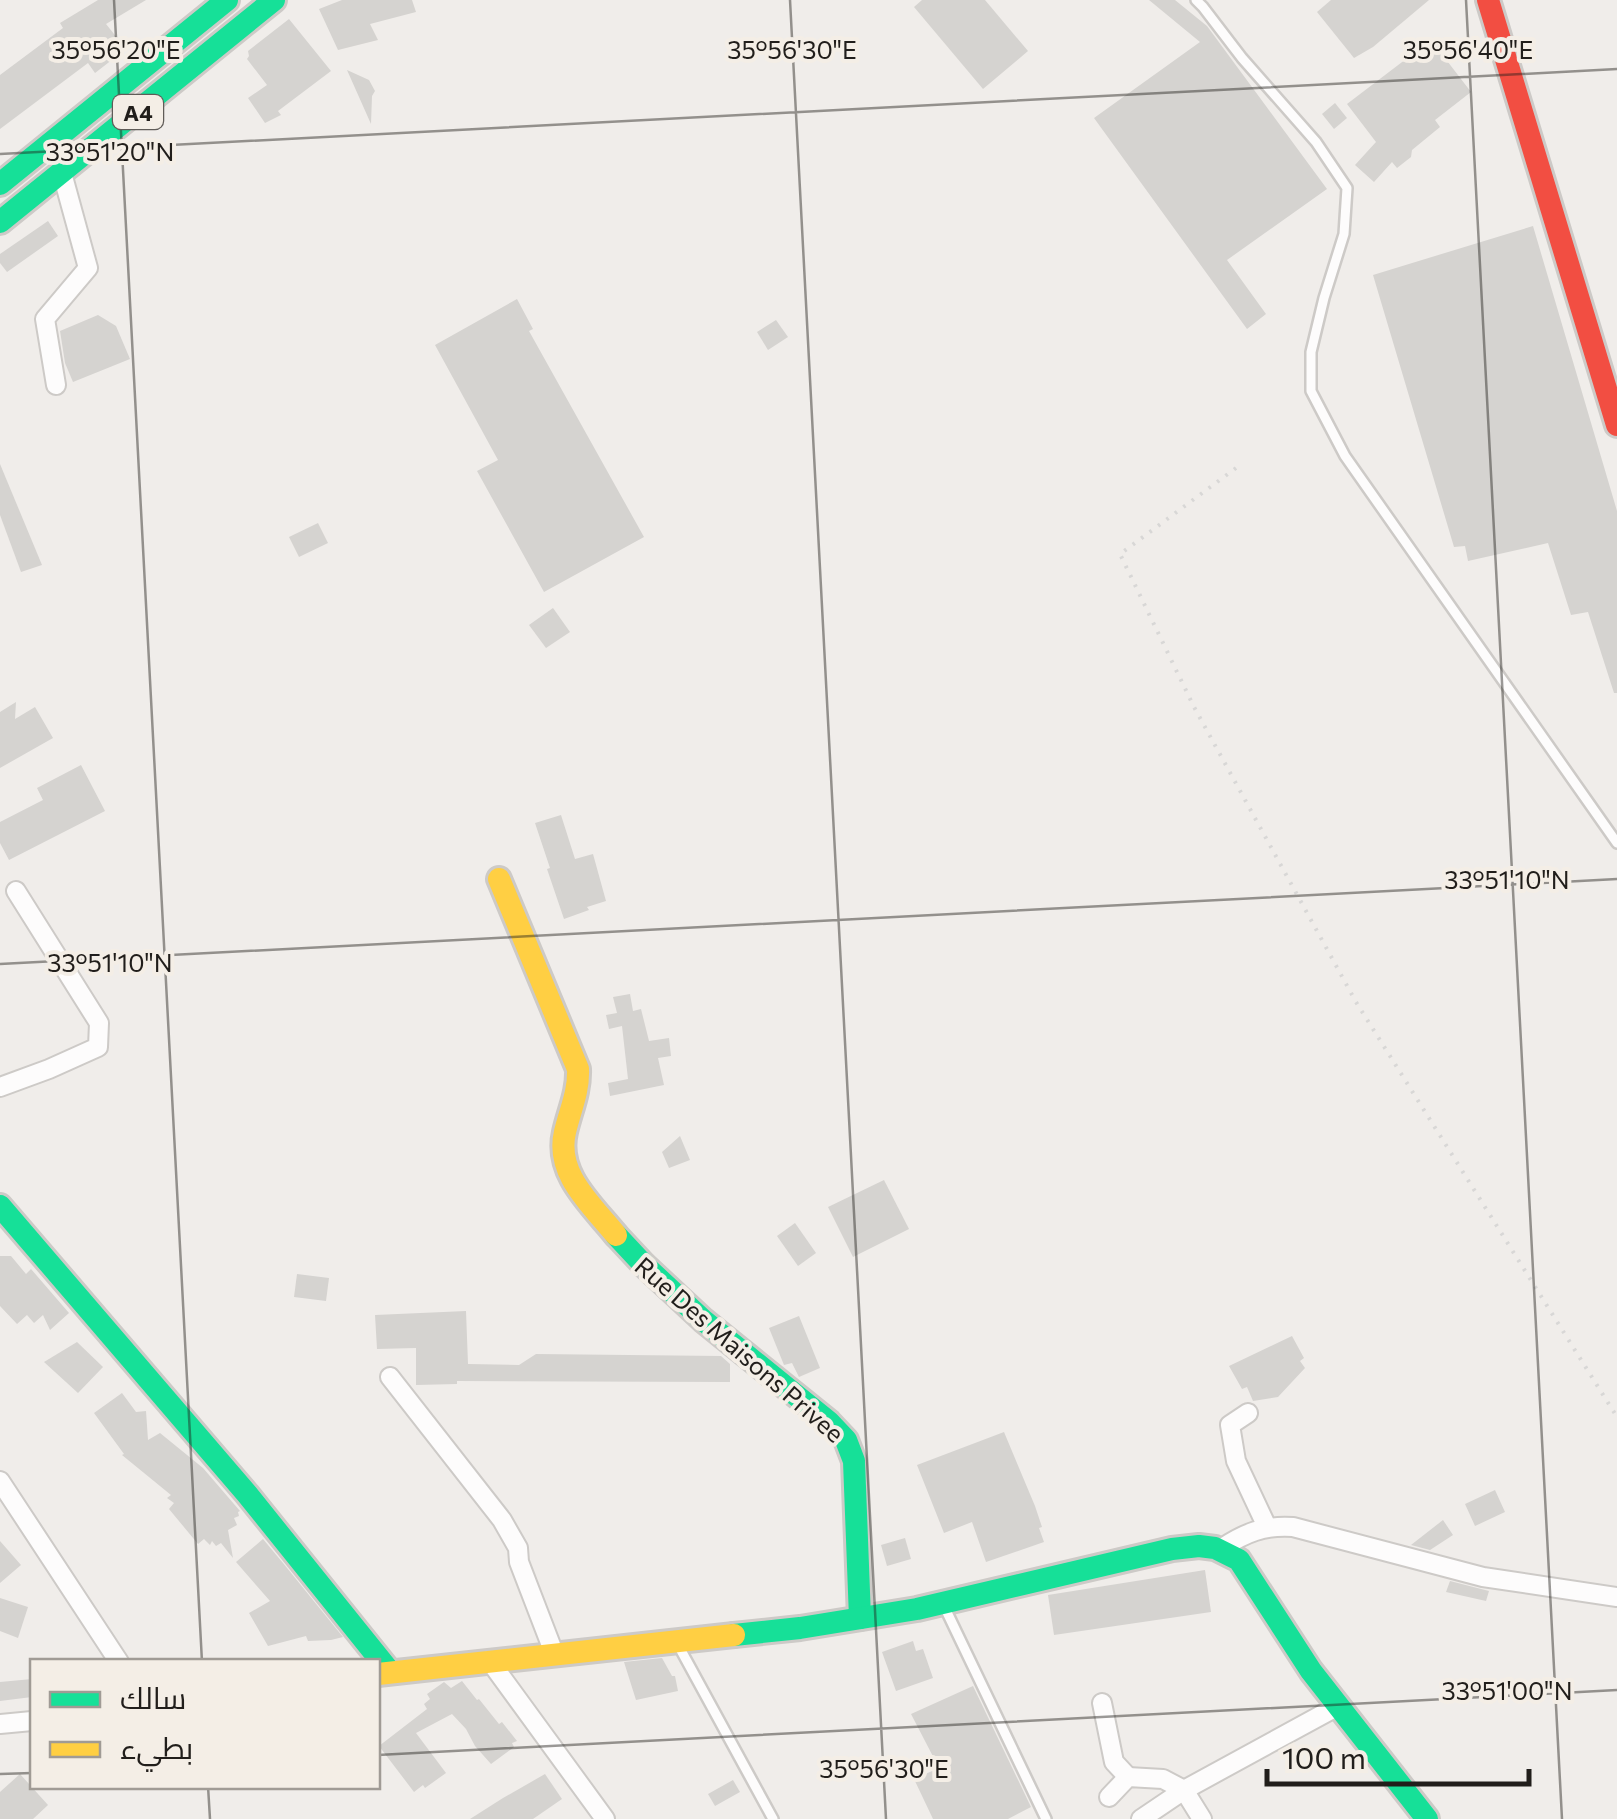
<svg xmlns="http://www.w3.org/2000/svg" width="1617" height="1819" font-family="Commissioner,Cairo,sans-serif">
<style>
.building{fill:#d5d3d0}
.lines{fill:none;stroke-linecap:round;stroke-linejoin:round}
.lane-casing{stroke:#cdcac7;stroke-width:14}
.street-casing{stroke:#cdcac7;stroke-width:22}
.fast-casing{stroke:#cdcac7;stroke-width:28}
.slow-casing{stroke:#cdcac7;stroke-width:28}
.jam-casing{stroke:#cdcac7;stroke-width:28}
.path{stroke:#d8d7d6;stroke-width:4;stroke-dasharray:2.5 8;stroke-linecap:butt}
.lane{stroke:#fdfcfc;stroke-width:9}
.street{stroke:#fdfcfc;stroke-width:18}
.fast{stroke:#16e098;stroke-width:22}
.slow{stroke:#ffcf43;stroke-width:22}
.jam{stroke:#f24e42;stroke-width:22}
.ticks{fill:none;stroke:#211e1b;stroke-width:2.5;stroke-opacity:0.45}
.labels{text-anchor:middle;dominant-baseline:central;stroke-width:8;stroke-linejoin:round;paint-order:stroke}
.shield{fill:#f4eee6;stroke:#605c58;stroke-width:2.5}
.shield-label{font-size:22px;font-weight:bold;fill:#211e1b}
.street-label{font-size:25px;fill:#211e1b;stroke:#f4eee6}
.ticks-label{font-size:25px;text-anchor:middle;fill:#211e1b;stroke:#f4eee6;stroke-width:8;stroke-linejoin:round;paint-order:stroke}
</style>
<rect width="100%" height="100%" fill="#f0edea"/>
<g class="building">
<polygon points="98,0 146,0 106,24 126,49 95,73 88,63 0,129 0,75 63,28 60,23"/>
<polygon points="342,0 412,0 416,12 370,24 378,40 338,50 319,9"/>
<polygon points="922,0 985,0 1028,51 983,89 914,7"/>
<polygon points="1149,0 1175,0 1207,26 1327,189 1227,260 1266,314 1247,329 1094,118 1200,42"/>
<polygon points="1331,0 1429,0 1373,47 1354,58 1317,12"/>
<polygon points="289,19 331,71 278,111 281,115 265,123 248,98 267,85 247,59 249,56 248,51"/>
<polygon points="1431,40 1471,92 1435,120 1440,127 1412,150 1411,157 1397,168 1392,162 1374,182 1355,165 1376,142 1347,104"/>
<polygon points="347,70 369,80 375,91 372,96 371,124"/>
<polygon points="1335,103 1347,118 1334,129 1322,114"/>
<polygon points="48,221 58,236 7,272 0,263 0,254"/>
<polygon points="1533,226 1617,511 1617,693 1614,693 1588,612 1571,615 1548,543 1468,561 1465,546 1454,547 1373,275"/>
<polygon points="517,299 533,329 529,331 644,537 544,592 477,471 498,460 435,345"/>
<polygon points="98,315 116,326 130,359 73,382 65,363 60,331"/>
<polygon points="776,320 788,337 768,350 757,332"/>
<polygon points="0,464 42,565 21,572 0,515"/>
<polygon points="318,523 328,543 299,557 289,537"/>
<polygon points="553,608 570,632 546,648 529,625"/>
<polygon points="16,702 15,719 35,707 53,738 0,768 0,712"/>
<polygon points="81,765 105,811 9,860 0,843 0,822 43,800 37,788"/>
<polygon points="561,815 575,859 593,854 606,901 587,907 589,910 564,919 547,869 550,868 535,823"/>
<polygon points="630,994 633,1011 641,1009 649,1041 669,1038 671,1056 658,1058 664,1085 610,1096 608,1083 628,1079 622,1026 609,1029 606,1015 617,1013 613,997"/>
<polygon points="680,1136 690,1160 669,1168 662,1152"/>
<polygon points="884,1180 909,1229 853,1257 828,1207"/>
<polygon points="795,1223 816,1253 798,1266 777,1236"/>
<polygon points="0,1256 11,1256 26,1274 31,1269 69,1313 50,1330 43,1315 34,1323 27,1315 17,1324 0,1306"/>
<polygon points="297,1274 329,1278 326,1301 294,1297"/>
<polygon points="466,1311 468,1364 519,1365 536,1354 721,1356 730,1364 730,1382 457,1381 457,1384 416,1385 416,1348 377,1349 375,1315"/>
<polygon points="799,1316 820,1368 799,1377 792,1363 784,1365 769,1328"/>
<polygon points="1292,1336 1304,1358 1300,1361 1305,1368 1278,1397 1253,1401 1247,1387 1242,1389 1229,1366"/>
<polygon points="77,1342 103,1367 78,1393 44,1362"/>
<polygon points="122,1393 136,1412 146,1411 148,1440 160,1433 203,1468 240,1511 238,1512 239,1516 234,1518 237,1525 228,1530 233,1558 221,1543 216,1546 212,1541 210,1545 204,1539 198,1544 169,1509 174,1503 167,1498 171,1495 122,1455 124,1454 94,1413"/>
<polygon points="1004,1432 1035,1506 1042,1527 1039,1528 1044,1542 986,1562 972,1522 944,1533 917,1465"/>
<polygon points="1495,1490 1505,1512 1475,1526 1465,1504"/>
<polygon points="1443,1520 1453,1535 1430,1550 1411,1545"/>
<polygon points="905,1538 911,1559 887,1566 881,1545"/>
<polygon points="263,1539 283,1563 343,1637 331,1640 308,1641 306,1636 268,1646 249,1613 270,1601 236,1562"/>
<polygon points="0,1541 21,1565 0,1583"/>
<polygon points="1205,1570 1211,1612 1054,1635 1048,1595"/>
<polygon points="1450,1581 1489,1591 1486,1601 1446,1592"/>
<polygon points="0,1598 28,1607 18,1638 0,1631"/>
<polygon points="913,1641 916,1651 923,1649 933,1678 896,1691 882,1652"/>
<polygon points="662,1658 672,1676 675,1676 678,1691 636,1700 624,1662"/>
<polygon points="32,1679 32,1697 0,1701 0,1682"/>
<polygon points="462,1681 477,1700 479,1699 499,1724 502,1722 517,1741 512,1743 514,1747 491,1764 475,1746 466,1729 452,1714 416,1733 446,1773 425,1788 423,1785 414,1792 379,1746 427,1709 424,1704 430,1699 427,1694 444,1682 451,1688"/>
<polygon points="973,1686 1031,1807 1008,1819 933,1819 914,1779 939,1768 911,1714"/>
<polygon points="20,1774 48,1805 33,1819 0,1819 0,1792"/>
<polygon points="545,1774 562,1799 533,1819 470,1819 503,1798"/>
<polygon points="733,1780 740,1792 715,1806 708,1794"/>
</g>
<g class="lines">
<defs>
<g id="lane">
<polyline points="1196,0 1203,7 1242,58 1316,142 1347,188 1344,234 1324,298 1311,352 1311,391 1345,456 1617,843"/>
<polyline points="944,1606 1046,1819"/>
<polyline points="677,1643 773,1819"/>
</g>
<g id="street">
<polyline points="56,385 45,319 88,268 62,173"/>
<polyline points="0,1087 49,1069 98,1047 99,1023 16,891"/>
<polyline points="390,1377 502,1520 518,1548 519,1562 554,1653"/>
<polyline points="1248,1413 1230,1425 1236,1461 1267,1527"/>
<polyline points="0,1481 119,1662"/>
<path d="M1222 1548C1245 1533 1264 1525 1293 1527L1483 1577 1617 1597"/>
<polyline points="489,1660 605,1819"/>
<polyline points="1102,1703 1114,1762 1128,1777"/>
<polyline points="0,1724 32,1721"/>
<polyline points="1109,1797 1128,1777 1163,1779 1184,1790 1141,1819"/>
<polyline points="1202,1819 1184,1790 1338,1706"/>
</g>
<g id="fast">
<polyline points="0,184 227,0"/>
<polyline points="0,222 274,0"/>
<polyline points="0,1206 247,1494 390,1672"/>
<polyline points="616,1235 644,1265 703,1320 829,1422 846,1440 854,1461 860,1618"/>
<polyline points="734,1635 800,1628 917,1609 1172,1549 1199,1546 1215,1548 1239,1560 1311,1671 1427,1819"/>
</g>
<g id="slow">
<path d="M499 879 578 1069C579 1092 570 1110 565 1132 555 1174 592 1205 616 1235"/>
<polyline points="378,1674 734,1635"/>
</g>
<polyline id="jam" points="1488,0 1617,425"/>
</defs>
<use href="#lane" class="lane-casing"/>
<use href="#street" class="street-casing"/>
<use href="#fast" class="fast-casing"/>
<use href="#slow" class="slow-casing"/>
<use href="#jam" class="jam-casing"/>
<polyline class="path" points="1236,468 1120,554 1194,707 1356,1002 1617,1417"/>
<use href="#lane" class="lane"/>
<use href="#street" class="street"/>
<use href="#fast" class="fast"/>
<use href="#slow" class="slow"/>
<use href="#jam" class="jam"/>
</g>
<path class="ticks" d="M114 0 202 1662M790 0 886 1819M1466 0 1562 1819M0 154 1617 69M0 964 1617 879M378 1755 1617 1690M0 1774 32 1773M208 1786 210 1819"/>
<g class="labels">
<rect class="shield" x="113" y="95" width="50" height="34" rx="8"/>
<g class="shield-label">
<text x="138" y="112">A4</text>
</g>
<g class="street-label">
<text transform="translate(740 1349) rotate(41)">Rue Des Maisons Privee</text>
</g>
</g>
<g class="ticks-label">
<text x="116" y="59">35°56'20"E</text>
<text x="792" y="59">35°56'30"E</text>
<text x="1468" y="59">35°56'40"E</text>
<text x="110" y="161">33°51'20"N</text>
<text x="1507" y="889">33°51'10"N</text>
<text x="110" y="972">33°51'10"N</text>
<text x="1507" y="1700">33°51'00"N</text>
<text x="884" y="1778">35°56'30"E</text>
</g>
<rect x="30" y="1659" width="350" height="130" fill="#f4eee6" stroke="#a09b95" stroke-width="2.5"/>
<rect x="50" y="1692" width="50" height="15" fill="#16e098" stroke="#a09b95" stroke-width="2.5"/>
<text x="120" y="1709" font-size="30" fill="#211e1b">سالك</text>
<rect x="50" y="1742" width="50" height="15" fill="#ffcf43" stroke="#a09b95" stroke-width="2.5"/>
<text x="120" y="1759" font-size="30" fill="#211e1b">بطيء</text>
<path d="M1267 1769v15h262v-15" fill="none" stroke="#211e1b" stroke-width="5"/>
<text x="1282" y="1769" font-size="30" fill="#211e1b" stroke="#f4eee6" stroke-width="8" paint-order="stroke">100 m</text>
</svg>
